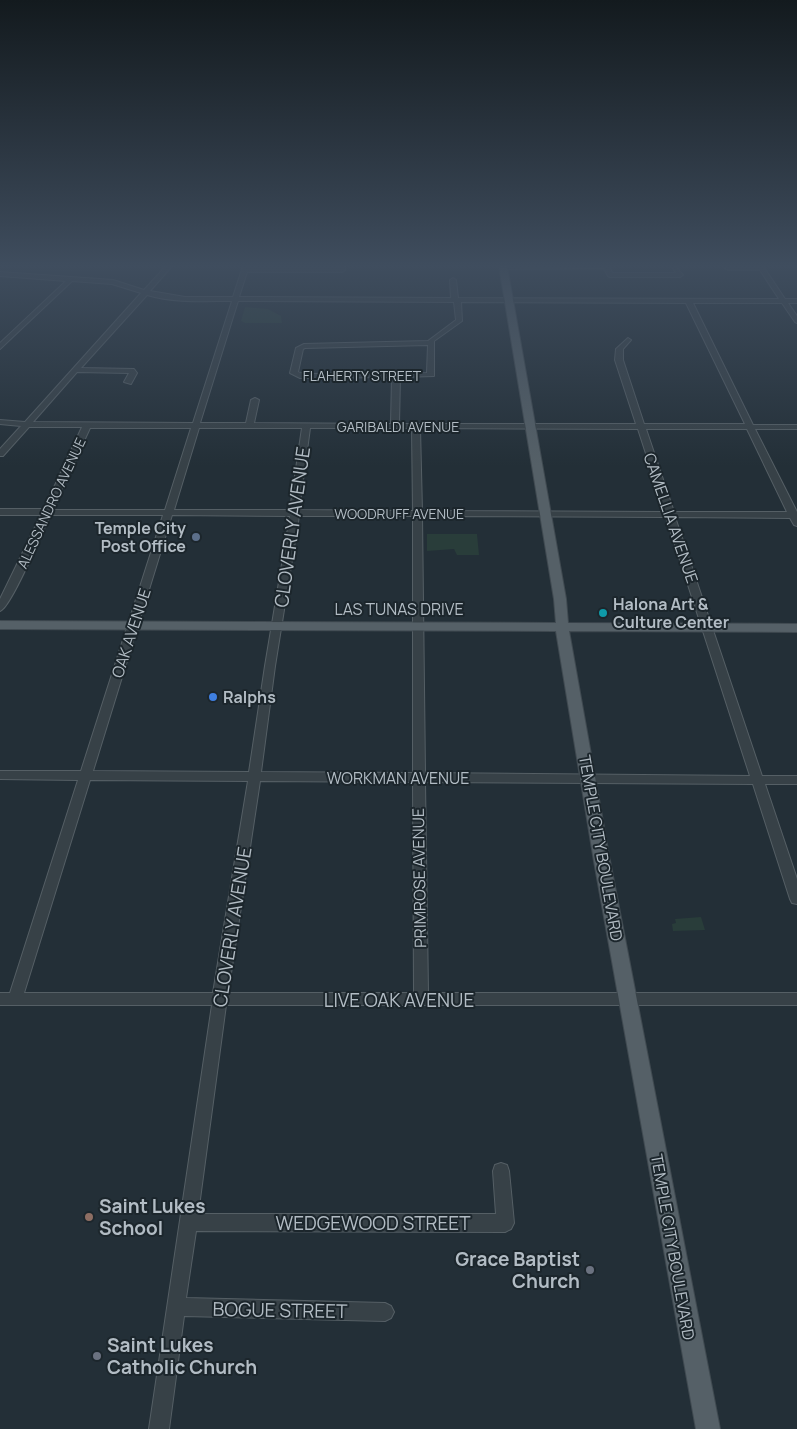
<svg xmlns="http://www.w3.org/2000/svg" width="797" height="1429" font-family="Manrope,sans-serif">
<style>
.green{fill:#293d3a}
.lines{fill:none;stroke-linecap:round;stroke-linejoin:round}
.minor-casing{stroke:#555f65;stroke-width:2}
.major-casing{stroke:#404a51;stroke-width:2}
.minor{fill:#374147;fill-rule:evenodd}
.major{fill:#556067;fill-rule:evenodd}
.service-dot{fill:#5c6f8a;stroke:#1c262c;stroke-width:2}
.culture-dot{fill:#0f9aa8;stroke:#1c262c;stroke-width:2}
.shop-dot{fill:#3f7fe0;stroke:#1c262c;stroke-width:2}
.education-dot{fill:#8d6e63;stroke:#1c262c;stroke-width:2}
.worship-dot{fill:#6b7280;stroke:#1c262c;stroke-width:2}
.labels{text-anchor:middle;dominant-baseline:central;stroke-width:4;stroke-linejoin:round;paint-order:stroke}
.far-street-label{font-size:14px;fill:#b2bcc4;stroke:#1c262c}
.street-label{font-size:16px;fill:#b2bcc4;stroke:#1c262c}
.poi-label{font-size:16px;font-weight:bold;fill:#b2bcc4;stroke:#1c262c;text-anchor:start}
.near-street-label{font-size:19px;fill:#b2bcc4;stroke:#1c262c}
.near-poi-label{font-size:19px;font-weight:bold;fill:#b2bcc4;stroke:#1c262c;text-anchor:start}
</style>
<rect width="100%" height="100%" fill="#232f37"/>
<g class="green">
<polygon points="245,307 268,309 281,316 282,323 245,323 241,321"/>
<polygon points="427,534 477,534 479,555 457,555 454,549 427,551"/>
<polygon points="701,917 705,930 673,931 672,924 676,923 675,919"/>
</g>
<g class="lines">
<defs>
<g id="minor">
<path d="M166 266H172L150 291 185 297H233L243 266H249L248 268H339V266H345V270L342 272H247L239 297 451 298 450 280 453 278 456 280 458 298 779 299 760 270H728L725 268 728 266H763L785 299H797V303H788L797 316V323L795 322 782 303H693L753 425H797V429H755L797 512V526L794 525 790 518 675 517 762 776H797V784H765L797 879V904L792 903 790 899 753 784 425 782 428 993H797V1005H226L198 1214H496L493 1171 495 1165 501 1163 507 1165 509 1171 514 1223 511 1229 505 1232 196 1231 186 1298 385 1303 391 1306 394 1312 391 1318 385 1321 184 1316 169 1429H149L212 1005H0V993H10L78 780 0 779V771H81L163 515H50C43 530 11 608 0 611V599L41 515H0V509H44L82 427H29L3 456H0V449L21 426 0 424V420L25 422 141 293 112 284 72 281 0 349V343L66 281 0 276V272L113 280 144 290ZM147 295C174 303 203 301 232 301L193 423 33 422 77 372 129 373 124 382 131 384 137 373 134 369 81 368ZM238 301 454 302 456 320 428 341 304 344 296 348 290 373 300 378 392 377 391 424 254 423 259 400 255 398 251 400 246 423H200ZM461 302 686 303 745 424H644L623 360V349L631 340 628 338 616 349 615 360 636 424H399L400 377 434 376V341L462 321ZM428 345 427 373 304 374 298 372 303 349 305 348ZM90 428H191L165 510H52ZM199 428H302L290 510H174ZM310 428H412L413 511 299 510ZM420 428 638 429 665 512 422 511ZM646 429H747L787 512H674ZM172 515 290 516 265 666 249 772 93 771ZM299 516H413V773L261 772 275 666ZM422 516 666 517 750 776 425 773ZM90 780 248 781 213 993H24ZM260 781 413 782 414 993H228Z"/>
<polygon points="501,266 609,266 612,273 676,273 673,269 676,267 683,275 680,277 610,277 608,276 604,268 503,269 501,268"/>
</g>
<polygon id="major" points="499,266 507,266 566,599 568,623 797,624 797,632 569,631 610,861 720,1429 696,1429 594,861 556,631 0,629 0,621 556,623 554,599"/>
</defs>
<use href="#minor" class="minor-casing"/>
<use href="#major" class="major-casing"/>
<use href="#minor" class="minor"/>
<use href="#major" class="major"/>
</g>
<linearGradient id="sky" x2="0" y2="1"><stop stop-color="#131a1e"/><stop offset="0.57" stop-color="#3f4d5e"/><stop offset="1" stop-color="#3f4d5e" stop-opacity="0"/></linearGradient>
<rect width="797" height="466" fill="url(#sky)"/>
<circle class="service-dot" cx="196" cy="537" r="5"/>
<circle class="culture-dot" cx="603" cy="613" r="5"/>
<circle class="shop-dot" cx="213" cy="697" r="5"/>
<circle class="education-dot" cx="89" cy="1217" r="5"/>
<g class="worship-dot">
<circle cx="590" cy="1270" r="5"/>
<circle cx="97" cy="1356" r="5"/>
</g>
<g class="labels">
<g class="far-street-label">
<text x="362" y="375">FLAHERTY STREET</text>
<text x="398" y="426">GARIBALDI AVENUE</text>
<text transform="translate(51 503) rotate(-65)">ALESSANDRO AVENUE</text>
<text x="399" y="513">WOODRUFF AVENUE</text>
</g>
<g class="street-label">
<text transform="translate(671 518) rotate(71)">CAMELLIA AVENUE</text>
<text x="399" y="609">LAS TUNAS DRIVE</text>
<text transform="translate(131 633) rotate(-72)">OAK AVENUE</text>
<text x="398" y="778">WORKMAN AVENUE</text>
<text transform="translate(601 848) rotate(80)">TEMPLE CITY BOULEVARD</text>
<text transform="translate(419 878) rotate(-91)">PRIMROSE AVENUE</text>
<text transform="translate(673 1247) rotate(80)">TEMPLE CITY BOULEVARD</text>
</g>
<g class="poi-label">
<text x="186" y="528" text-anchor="end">Temple City<tspan x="186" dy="18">Post Office</tspan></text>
<text x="613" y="604">Halona Art &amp;<tspan x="613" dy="18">Culture Center</tspan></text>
<text x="223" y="697">Ralphs</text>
</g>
<g class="near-street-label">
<text transform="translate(292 527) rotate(-82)">CLOVERLY AVENUE</text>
<text transform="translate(232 927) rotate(-81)">CLOVERLY AVENUE</text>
<text x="399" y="1000">LIVE OAK AVENUE</text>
<text x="373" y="1223">WEDGEWOOD STREET</text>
<text transform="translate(280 1310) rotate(1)">BOGUE STREET</text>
</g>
<g class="near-poi-label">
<text x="99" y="1206">Saint Lukes<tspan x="99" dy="22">School</tspan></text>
<text x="580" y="1259" text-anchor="end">Grace Baptist<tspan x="580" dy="22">Church</tspan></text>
<text x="107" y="1345">Saint Lukes<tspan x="107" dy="22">Catholic Church</tspan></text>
</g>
</g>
</svg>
